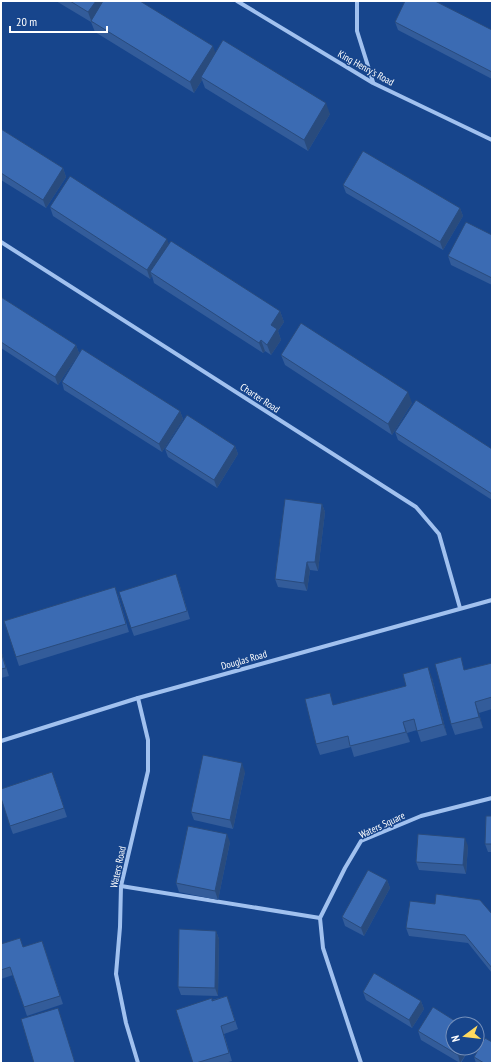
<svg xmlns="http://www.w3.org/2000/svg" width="493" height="1064" font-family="'PT Sans Narrow',sans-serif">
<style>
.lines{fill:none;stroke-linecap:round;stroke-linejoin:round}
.minor{stroke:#a1c1ef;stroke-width:4}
.wall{fill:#335c9a}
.shaded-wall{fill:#294b7d}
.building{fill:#3b6bb3;stroke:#294b7d}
.labels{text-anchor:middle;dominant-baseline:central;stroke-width:3;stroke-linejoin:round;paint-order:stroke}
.street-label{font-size:10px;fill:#fff;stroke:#17458c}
</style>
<rect width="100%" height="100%" fill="#17458c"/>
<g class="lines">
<g class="minor">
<polyline points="237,1 373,83 492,140"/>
<polyline points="357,1 357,31 373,82"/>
<polyline points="1,242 416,507 439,534 460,608"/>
<polyline points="138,698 148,740 148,771 121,886 120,927 116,974 126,1023 138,1063"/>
<polyline points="1,741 138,698 492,600"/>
<polyline points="121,886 320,918"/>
<polyline points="361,1063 323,948 320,918 345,868 361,841 421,816 492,798"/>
</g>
</g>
<g class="wall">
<polygon points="56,1 140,1 216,53 330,114 308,151 205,88 202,80 194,93 95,32 91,22"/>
<polygon points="395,22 492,30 492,79 398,30"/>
<polygon points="1,129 63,168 66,177 46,208 1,180"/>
<polygon points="343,185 460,208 463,216 443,250 346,193"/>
<polygon points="50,207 169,244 280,311 284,322 278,331 281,340 271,355 265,351 263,353 154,283 152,276 150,279 53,216"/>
<polygon points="492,235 492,285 451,265 448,256"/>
<polygon points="1,297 76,345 79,353 58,385 1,348"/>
<polygon points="281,355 412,403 392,435 285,365"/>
<polygon points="62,382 180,411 183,419 162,452 64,390"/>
<polygon points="395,432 492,449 492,500 398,440"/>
<polygon points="235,446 238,454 217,488 168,457 165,449"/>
<polygon points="322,504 325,512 318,571 310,570 307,591 278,587 275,579"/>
<polygon points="179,583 190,619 134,636 131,628"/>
<polygon points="118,595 129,632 19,666 16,657"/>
<polygon points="1,650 9,676 1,678"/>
<polygon points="492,663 492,709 479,713 483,728 455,735 451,724 465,670"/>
<polygon points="432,678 447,735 421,742 417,730 407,733 410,742 354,757 351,747 320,755 316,744 334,705 406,686"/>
<polygon points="52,772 67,817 13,834 10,826"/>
<polygon points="245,772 233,829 194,820 191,812"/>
<polygon points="492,816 492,852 488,852 485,844"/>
<polygon points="230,842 218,900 179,892 176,883"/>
<polygon points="468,846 466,874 419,870 416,862"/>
<polygon points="387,880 390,888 364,936 345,926 342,917"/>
<polygon points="492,914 492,973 468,943 409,936 406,928"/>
<polygon points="216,931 219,939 218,996 181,995 178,987"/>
<polygon points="42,941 63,1004 27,1016 13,975 1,979 1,944 23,947"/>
<polygon points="363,992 421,1001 424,1009 412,1028 366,1000"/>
<polygon points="227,996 238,1029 224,1034 232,1061 225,1063 193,1063 212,1000"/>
<polygon points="418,1031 453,1048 470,1048 461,1063 460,1063 421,1040"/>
<polygon points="474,1057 492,1063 476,1063"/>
</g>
<g class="shaded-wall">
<polygon points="96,1 107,1 92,23 88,12"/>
<polygon points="213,46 217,57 201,77 202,80 194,93 190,82"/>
<polygon points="326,103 330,114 308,151 304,140"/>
<polygon points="63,168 66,177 46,208 43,200"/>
<polygon points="460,208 463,216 443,250 440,242"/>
<polygon points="167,239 170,247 150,272 152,276 150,279 147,270"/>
<polygon points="280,311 284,322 278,331 281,340 271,355 267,345 271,325"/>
<polygon points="261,340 265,351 263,353 259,343"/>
<polygon points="76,345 79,353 58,385 55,377"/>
<polygon points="408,392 412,403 392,435 388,424"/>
<polygon points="180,411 183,419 162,452 159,444"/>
<polygon points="235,446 238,454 217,488 214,480"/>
<polygon points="322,504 325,512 318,571 315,562"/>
<polygon points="307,562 310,570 307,591 304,583"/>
<polygon points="1,650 9,676 1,652"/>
<polygon points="428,667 432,678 447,735 443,724"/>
<polygon points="475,702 479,713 483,728 479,717"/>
<polygon points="403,722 407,733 410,742 406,732"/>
<polygon points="242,763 245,772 233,829 230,820"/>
<polygon points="227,834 230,842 218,900 215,891"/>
<polygon points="465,838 468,846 466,874 463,865"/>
<polygon points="387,880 390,888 364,936 361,928"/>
<polygon points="216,931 219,939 218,996 215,988"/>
<polygon points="421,1001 424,1009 412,1028 409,1020"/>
<polygon points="462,1048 470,1048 460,1063 458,1055"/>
</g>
<g class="building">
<polygon points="70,1 96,1 88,12"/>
<polygon points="103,1 140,1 213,46 190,82 91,21"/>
<polygon points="405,1 435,1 492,30 492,72 395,22"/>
<polygon points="223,40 326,103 304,140 201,77"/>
<polygon points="1,129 63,168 43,200 1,173"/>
<polygon points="363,151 460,208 440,242 343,185"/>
<polygon points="70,176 167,239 147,270 50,207"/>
<polygon points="466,222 492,235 492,278 448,256"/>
<polygon points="171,241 280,311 271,325 277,329 267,345 261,340 259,343 150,272"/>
<polygon points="1,297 76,345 55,377 1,342"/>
<polygon points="301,323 408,392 388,424 281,355"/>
<polygon points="82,349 180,411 159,444 62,382"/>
<polygon points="416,400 492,449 492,494 395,432"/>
<polygon points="187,415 235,446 214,480 165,449"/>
<polygon points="285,499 322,504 315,562 307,562 304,583 275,579"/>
<polygon points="176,574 187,611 131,628 119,592"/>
<polygon points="115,587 126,624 16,657 4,621"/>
<polygon points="1,652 6,668 1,669"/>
<polygon points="461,657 464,670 492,663 492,697 475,702 479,717 451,724 435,664"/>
<polygon points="428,667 443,724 417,731 414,719 403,722 406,732 350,746 348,736 316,744 305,699 330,693 333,705 406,686 403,674"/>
<polygon points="203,755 242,763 230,820 191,812"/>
<polygon points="52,772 64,808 10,826 1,798 1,789"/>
<polygon points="486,816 492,816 492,844 485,844"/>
<polygon points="188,826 227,834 215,891 176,883"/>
<polygon points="418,834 465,838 463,865 416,862"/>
<polygon points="368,870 387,880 361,928 342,917"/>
<polygon points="436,894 480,900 492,914 492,968 465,935 406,928 410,901 435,904"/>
<polygon points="179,929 216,931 215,988 178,987"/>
<polygon points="20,938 23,947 42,941 60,996 24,1007 10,967 1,970 1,944"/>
<polygon points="374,973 421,1001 409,1020 363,992"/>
<polygon points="227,996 235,1021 221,1026 229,1053 196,1063 193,1063 176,1010 212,998 212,1001"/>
<polygon points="433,1007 460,1024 453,1024 453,1048 462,1048 458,1055 418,1031"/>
<polygon points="58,1008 75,1063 34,1063 21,1019"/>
<polygon points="485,1038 492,1042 492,1063 484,1063 474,1057"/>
</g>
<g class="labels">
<g class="street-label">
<text transform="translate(366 68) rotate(29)">King Henry's Road</text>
<text transform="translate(260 398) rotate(33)">Charter Road</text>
<text transform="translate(244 660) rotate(-16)">Douglas Road</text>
<text transform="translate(382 825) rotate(-25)">Waters Square</text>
<text transform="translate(118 867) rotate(-78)">Waters Road</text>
</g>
</g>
<rect width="493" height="1064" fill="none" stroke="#ffffff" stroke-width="4"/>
<g transform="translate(465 1036) rotate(255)"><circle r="19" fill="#17458c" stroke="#748fba"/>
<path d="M0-3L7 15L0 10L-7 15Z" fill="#ffd95f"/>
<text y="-6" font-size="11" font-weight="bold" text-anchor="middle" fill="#ffffff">N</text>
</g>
<path d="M10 26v6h97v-6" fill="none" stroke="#ffffff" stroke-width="2"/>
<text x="16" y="26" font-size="12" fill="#ffffff" stroke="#17458c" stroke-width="3" paint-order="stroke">20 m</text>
</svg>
